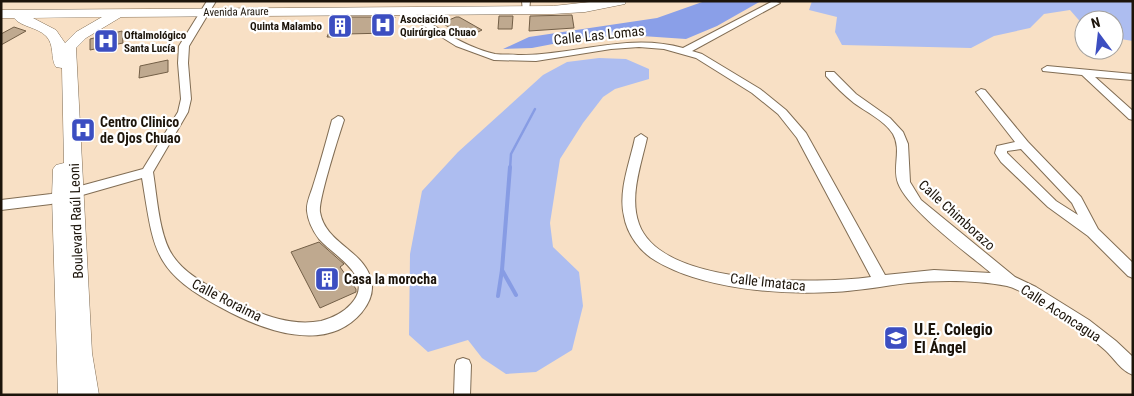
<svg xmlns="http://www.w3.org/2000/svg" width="1134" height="396" font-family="'Roboto Condensed',sans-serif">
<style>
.green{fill:#adbdf0}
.forest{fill:#8a9fe8}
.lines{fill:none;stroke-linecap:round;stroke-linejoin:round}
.stream-far1{stroke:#879ce4;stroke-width:2.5}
.stream{stroke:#879ce4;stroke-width:4}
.building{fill:#bfa98f;stroke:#735f47}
.street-casing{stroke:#816d54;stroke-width:2}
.secondary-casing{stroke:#816d54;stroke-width:1}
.street{fill:#fff;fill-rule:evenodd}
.secondary{fill:#fff;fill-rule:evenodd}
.labels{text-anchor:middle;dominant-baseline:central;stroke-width:4.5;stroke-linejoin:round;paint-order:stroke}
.far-street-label{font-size:11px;fill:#1c140a;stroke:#fff}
.far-poi-label{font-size:11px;font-weight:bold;fill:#1c140a;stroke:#fff;text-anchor:start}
.street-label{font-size:14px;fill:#1c140a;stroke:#fff}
.poi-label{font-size:14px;font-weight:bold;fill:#1c140a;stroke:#fff;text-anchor:start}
.near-poi-label{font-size:16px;font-weight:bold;fill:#1c140a;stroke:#fff;text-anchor:start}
</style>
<rect width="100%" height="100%" fill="#f8e0c5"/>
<g class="green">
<polygon points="812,1 1133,1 1133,41 1114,38 1114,20 1084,20 1084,26 1070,10 1044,14 1030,28 994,36 971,48 842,45 835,32 837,17 809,10"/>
<polygon points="599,58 626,59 649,69 649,79 615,89 603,97 583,123 560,159 550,223 553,247 579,272 583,306 572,350 536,372 506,374 482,358 468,340 428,352 409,335 410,254 422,191 458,152 543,75 567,62"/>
</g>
<polygon class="forest" points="705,1 761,1 717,26 686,39 642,36 584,38 532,48 503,49 529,37 657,18"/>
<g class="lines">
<polyline class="stream-far1" points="510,169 511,154 535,109"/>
<g class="stream">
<polyline points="502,270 516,295"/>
<polyline points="498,296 502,270 510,167"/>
</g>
</g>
<g class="building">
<polygon points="572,15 574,28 529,31 530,16"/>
<polygon points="499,16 513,16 512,29 498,29"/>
<polygon points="335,17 395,17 389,33 346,34 345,37 327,37"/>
<polygon points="456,17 459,17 482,30 466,38 442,23"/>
<polygon points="14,27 26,31 1,45 1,34"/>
<polygon points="122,31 123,43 90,50 90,39"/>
<polygon points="168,60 168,72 139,78 140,66"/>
<polygon points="319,242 344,264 340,267 356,289 356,292 320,308 291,252"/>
</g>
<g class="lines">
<defs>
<g id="street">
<path d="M207 1H216L189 46 188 63 191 99 188 112 153 172C157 196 159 236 173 256 186 275 209 286 228 297 256 313 288 327 321 321 332 318 343 313 351 304 376 277 334 256 319 239 313 231 308 221 307 211 306 203 311 193 313 186 320 164 326 142 332 120L338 116 342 117 344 120C339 135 318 201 320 212 325 242 360 249 370 276 375 289 370 302 362 312 326 355 262 330 222 308 152 271 154 250 142 178L51 204 1 210V200L51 194 143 169 178 112 181 99 178 63 179 46Z"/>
<polygon points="522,1 530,1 529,12 523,12"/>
<path d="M773 1 780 3 692 51 702 54 760 89 786 110 806 133 885 275 934 270 991 273C967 253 908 210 898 183 892 167 902 150 893 134 884 120 866 112 854 103 844 95 835 86 826 76V72H834L856 94 890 118 903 132 908 144 910 182 921 200 1015 277 1036 287 1089 320 1116 341 1133 357V375C1121 371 1114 358 1105 350 1087 334 1028 291 1007 286 976 280 939 280 908 283 883 286 858 291 833 292 779 295 703 289 656 261 640 252 627 234 624 216 618 191 630 162 635 138L641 134 647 138C641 165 629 197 639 224 662 287 817 284 871 277L797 138 778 114 752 93 696 58 664 49 639 47 611 49 536 61 494 60 456 46 400 11 401 9H407C434 25 463 47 495 54 502 55 510 54 518 55 574 56 627 32 683 48Z"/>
<polygon points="1047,66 1133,74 1133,80 1095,77 1133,111 1133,120 1129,119 1082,75 1043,71 1042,69"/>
<path d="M981 89 985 90 1028 142 1081 197 1098 229 1133 263V278L1128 276 1088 236 1048 207 1001 162 995 153 997 146 1015 142 976 92ZM1021 149 1072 203 1078 215 1056 201 1007 153V151Z"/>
<polygon points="463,358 469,360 471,365 470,395 454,395 455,365 457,360"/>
</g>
<path id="secondary" d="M599 1H626L625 4 585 12 553 14 121 17 86 38 76 48 92 353 99 395H58L52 196 53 169 56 165 64 163 62 68 56 67C50 58 55 45 46 36 37 27 21 27 14 18H1V10L553 6ZM102 17 76 32 65 43 56 30 33 18Z"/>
</defs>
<use href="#street" class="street-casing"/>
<use href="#secondary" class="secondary-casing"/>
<use href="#street" class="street"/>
<use href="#secondary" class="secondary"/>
</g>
<defs>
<symbol id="hospital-square" viewBox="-11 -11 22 22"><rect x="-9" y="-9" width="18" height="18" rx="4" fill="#3c4ec1" stroke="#fff"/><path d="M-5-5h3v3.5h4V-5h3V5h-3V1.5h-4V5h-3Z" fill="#fff"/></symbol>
<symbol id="building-square" viewBox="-11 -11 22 22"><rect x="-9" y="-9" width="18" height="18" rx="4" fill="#3c4ec1" stroke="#fff"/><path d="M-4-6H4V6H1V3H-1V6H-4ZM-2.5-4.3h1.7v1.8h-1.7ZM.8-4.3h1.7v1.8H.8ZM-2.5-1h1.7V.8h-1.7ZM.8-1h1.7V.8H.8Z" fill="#fff"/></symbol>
<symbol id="school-square" viewBox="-11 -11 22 22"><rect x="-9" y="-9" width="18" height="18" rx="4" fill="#3c4ec1" stroke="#fff"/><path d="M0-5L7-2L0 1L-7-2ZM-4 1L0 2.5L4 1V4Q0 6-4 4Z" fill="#fff"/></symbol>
</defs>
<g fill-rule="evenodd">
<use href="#hospital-square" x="369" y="11" width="28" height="28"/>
<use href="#building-square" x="326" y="12" width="28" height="28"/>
<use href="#hospital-square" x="92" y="27" width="28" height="28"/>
<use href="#hospital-square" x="69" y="116" width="28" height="28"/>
<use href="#building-square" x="313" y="265" width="28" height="28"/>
<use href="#school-square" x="882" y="324" width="28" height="28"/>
</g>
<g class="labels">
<g class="far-street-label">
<text transform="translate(236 12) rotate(-1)">Avenida Araure</text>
</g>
<g class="far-poi-label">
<text x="400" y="19">Asociación<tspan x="400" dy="13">Quirúrgica Chuao</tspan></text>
<text x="322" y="26" text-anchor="end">Quinta Malambo</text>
<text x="124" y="35">Oftalmológico<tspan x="124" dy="13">Santa Lucía</tspan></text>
</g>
<g class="street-label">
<text transform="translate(599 35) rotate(-6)">Calle Las Lomas</text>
<text transform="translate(957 215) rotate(42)">Calle Chimborazo</text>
<text transform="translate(76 221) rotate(-92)">Boulevard Raúl Leoni</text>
<text transform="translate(768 282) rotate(6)">Calle Imataca</text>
<text transform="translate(227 300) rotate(27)">Calle Roraima</text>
<text transform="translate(1061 313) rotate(33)">Calle Aconcagua</text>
</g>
<g class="poi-label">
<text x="100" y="122">Centro Clinico<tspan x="100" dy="16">de Ojos Chuao</tspan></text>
<text x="344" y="279">Casa la morocha</text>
</g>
<g class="near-poi-label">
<text x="914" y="329">U.E. Colegio<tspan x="914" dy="18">El Ángel</tspan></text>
</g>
</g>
<rect width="1134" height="396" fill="none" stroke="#1c140a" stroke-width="5"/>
<g transform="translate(1099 35) rotate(345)"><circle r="24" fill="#ffffff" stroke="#a4a19d"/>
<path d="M0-4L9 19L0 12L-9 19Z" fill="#3c4ec1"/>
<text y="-8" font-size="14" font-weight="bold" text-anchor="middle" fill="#1c140a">N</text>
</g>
</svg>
